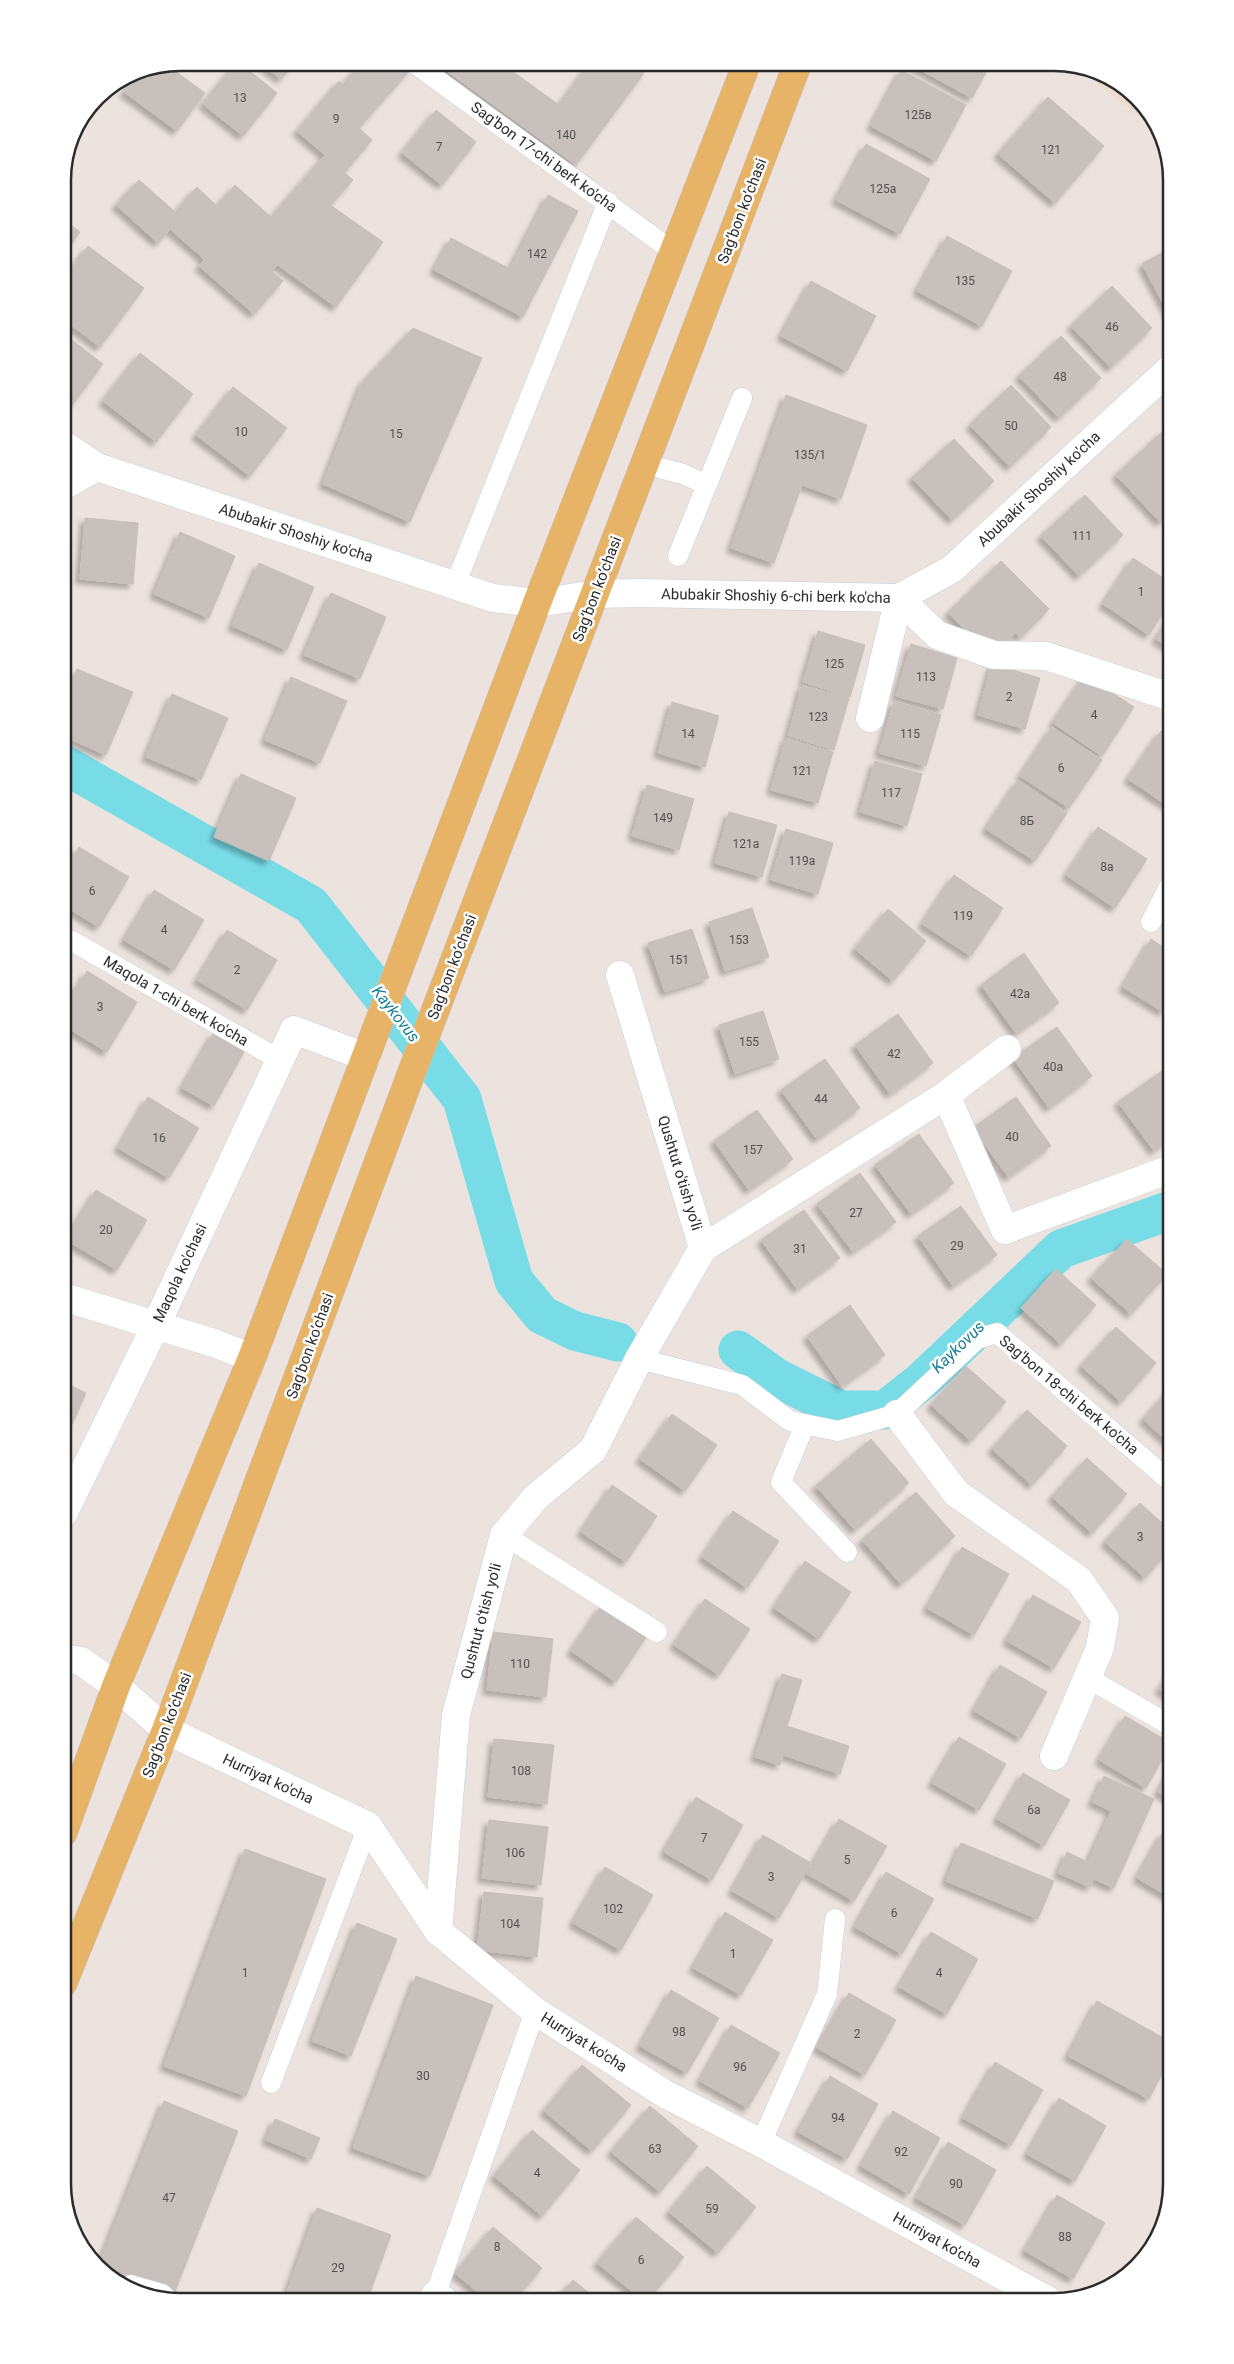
<svg xmlns="http://www.w3.org/2000/svg" width="1234" height="2364" font-family="Roboto,sans-serif">
<style>
.education{fill:#ecddce}
.lines{fill:none;stroke-linecap:round;stroke-linejoin:round}
.canal{stroke:#78dce7;stroke-width:39}
.building{fill:#c7c0bd;stroke:#c7bfb7;filter:url(#shadow)}
.lane-casing{stroke:#c9ced7;stroke-width:21}
.street-casing{stroke:#c9ced7;stroke-width:29}
.primary-casing{stroke:#c4c4c4;stroke-width:29}
.lane{stroke:#fff;stroke-width:20}
.street{stroke:#fff;stroke-width:28}
.primary{stroke:#e7b467;stroke-width:28}
.labels{text-anchor:middle;dominant-baseline:central;stroke-width:5;stroke-linejoin:round;paint-order:stroke}
.number-label{font-size:12px;fill:#525050}
.street-label{font-size:15px;fill:#2b2b2b;stroke:#fff}
.water-label{font-size:16px;font-style:italic;fill:#167d93;stroke:#fff}
.rim{fill:none;stroke:#2b2b2b;stroke-width:2.5}
</style>
<defs>
<filter id="shadow"><feDropShadow dx="-4.5" dy="4.5" stdDeviation="2.5" flood-color="#0004"/></filter>
</defs>
<rect width="100%" height="100%" fill="#ece3de"/>
<polygon class="education" points="1078,69 1125,87 1163,136 1165,146 1142,119"/>
<g class="lines">
<g class="canal">
<polyline points="63,764 311,905 462,1099 514,1281 542,1315 575,1331 618,1342"/>
<polyline points="738,1350 777,1378 841,1410 885,1410 922,1381 1061,1249 1171,1210"/>
</g>
</g>
<g class="building">
<polygon points="236,63 240,63 277,93 243,136 203,104"/>
<polygon points="260,63 294,63 281,79"/>
<polygon points="362,63 404,63 411,69 374,111 343,84"/>
<polygon points="436,63 501,63 559,105 590,63 629,63 644,73 576,165"/>
<polygon points="908,63 991,63 972,98"/>
<polygon points="167,65 205,93 177,131 124,92 140,71"/>
<polygon points="901,70 966,105 936,161 871,126"/>
<polygon points="339,81 374,111 359,128 372,140 345,172 297,131"/>
<polygon points="1048,97 1104,146 1055,203 998,154"/>
<polygon points="436,110 476,142 442,185 402,153"/>
<polygon points="866,144 930,179 900,234 836,200"/>
<polygon points="325,155 353,180 271,272 208,216 235,185 271,217"/>
<polygon points="139,180 181,217 158,243 116,205"/>
<polygon points="197,187 217,206 208,216 228,233 205,260 170,229 181,217 175,212"/>
<polygon points="548,195 578,211 523,317 434,270 451,238 510,269"/>
<polygon points="330,205 383,242 336,307 278,265"/>
<polygon points="63,219 80,232 63,256"/>
<polygon points="228,233 283,281 254,314 199,266"/>
<polygon points="947,236 1012,271 982,326 917,291"/>
<polygon points="88,246 144,288 100,347 63,319 63,280"/>
<polygon points="1171,248 1171,318 1142,264"/>
<polygon points="811,281 876,316 847,371 781,336"/>
<polygon points="1112,286 1152,328 1111,368 1071,326"/>
<polygon points="413,328 482,358 410,522 323,484 362,383"/>
<polygon points="63,333 103,364 66,413 63,410"/>
<polygon points="1061,336 1101,378 1059,418 1019,376"/>
<polygon points="140,353 193,394 156,442 103,401"/>
<polygon points="1011,385 1051,427 1010,467 970,425"/>
<polygon points="233,387 287,428 250,476 196,435"/>
<polygon points="786,395 867,425 841,499 802,485 774,563 731,548"/>
<polygon points="1163,431 1171,440 1171,511 1160,522 1116,475"/>
<polygon points="954,439 994,481 952,520 912,478"/>
<polygon points="1085,495 1123,535 1079,576 1041,536"/>
<polygon points="85,518 138,523 133,584 80,579"/>
<polygon points="63,532 66,532 63,576"/>
<polygon points="180,532 235,556 209,618 154,594"/>
<polygon points="1133,558 1171,583 1171,600 1149,635 1103,604"/>
<polygon points="1001,561 1049,609 1020,638 1015,633 997,652 979,644 948,613"/>
<polygon points="259,563 314,587 287,650 232,626"/>
<polygon points="331,593 386,617 360,679 304,655"/>
<polygon points="1171,616 1171,649 1156,639"/>
<polygon points="818,631 865,645 850,697 803,682"/>
<polygon points="911,644 957,658 943,709 896,696"/>
<polygon points="992,664 1040,678 1025,729 978,715"/>
<polygon points="77,669 133,692 106,755 63,736 63,703"/>
<polygon points="1085,675 1134,707 1102,756 1053,723"/>
<polygon points="291,677 347,701 320,763 265,740"/>
<polygon points="802,685 849,698 834,750 788,736"/>
<polygon points="172,694 228,718 201,780 146,757"/>
<polygon points="894,701 941,715 926,766 879,753"/>
<polygon points="672,702 719,716 705,767 658,753"/>
<polygon points="1052,727 1102,760 1069,808 1020,776"/>
<polygon points="1161,731 1171,738 1171,808 1128,779"/>
<polygon points="786,738 833,752 818,803 771,790"/>
<polygon points="875,761 922,774 907,826 860,812"/>
<polygon points="241,774 296,798 269,861 214,837"/>
<polygon points="1018,780 1067,813 1035,861 986,829"/>
<polygon points="647,785 694,799 679,850 632,836"/>
<polygon points="729,812 777,825 762,877 715,863"/>
<polygon points="1098,827 1147,859 1115,908 1066,875"/>
<polygon points="786,829 833,843 818,894 771,880"/>
<polygon points="79,847 129,877 99,927 63,905 63,874"/>
<polygon points="954,875 1003,908 971,956 922,924"/>
<polygon points="154,890 204,920 174,970 124,940"/>
<polygon points="752,908 769,957 725,971 709,922"/>
<polygon points="888,909 926,941 893,981 855,949"/>
<polygon points="692,929 709,978 665,992 648,943"/>
<polygon points="227,930 277,960 247,1010 197,980"/>
<polygon points="1151,939 1171,952 1171,998 1163,1012 1123,987"/>
<polygon points="1024,953 1059,1003 1016,1033 981,985"/>
<polygon points="87,971 137,1002 107,1052 63,1025 63,1012"/>
<polygon points="763,1011 779,1059 735,1074 719,1025"/>
<polygon points="898,1014 933,1063 890,1094 855,1045"/>
<polygon points="1057,1027 1092,1076 1049,1108 1013,1058"/>
<polygon points="214,1032 245,1050 214,1106 182,1088"/>
<polygon points="825,1059 860,1108 817,1139 781,1090"/>
<polygon points="1162,1071 1171,1085 1171,1138 1154,1151 1118,1102"/>
<polygon points="148,1097 199,1128 169,1178 118,1148"/>
<polygon points="1016,1097 1051,1146 1008,1177 973,1128"/>
<polygon points="757,1110 793,1159 749,1190 714,1141"/>
<polygon points="919,1134 954,1183 911,1214 875,1165"/>
<polygon points="860,1173 896,1222 853,1252 817,1204"/>
<polygon points="96,1190 147,1220 117,1270 66,1240"/>
<polygon points="961,1206 997,1255 953,1286 918,1236"/>
<polygon points="804,1210 840,1258 797,1289 761,1240"/>
<polygon points="1127,1239 1167,1274 1131,1314 1091,1278"/>
<polygon points="1056,1269 1096,1305 1061,1344 1021,1308"/>
<polygon points="850,1305 885,1355 842,1386 807,1336"/>
<polygon points="1116,1327 1156,1363 1121,1402 1081,1366"/>
<polygon points="966,1366 1006,1402 971,1441 931,1405"/>
<polygon points="63,1382 86,1393 66,1438 63,1436"/>
<polygon points="1171,1388 1171,1445 1143,1419"/>
<polygon points="1027,1410 1067,1446 1032,1485 992,1449"/>
<polygon points="672,1414 717,1445 685,1491 640,1459"/>
<polygon points="871,1439 909,1483 855,1530 816,1486"/>
<polygon points="1087,1458 1127,1494 1092,1533 1052,1497"/>
<polygon points="612,1485 657,1516 626,1562 581,1532"/>
<polygon points="916,1492 955,1536 901,1584 862,1540"/>
<polygon points="1140,1503 1171,1531 1171,1548 1145,1578 1105,1542"/>
<polygon points="733,1511 779,1541 747,1588 702,1557"/>
<polygon points="962,1547 1009,1574 974,1635 927,1608"/>
<polygon points="805,1561 851,1592 819,1639 774,1608"/>
<polygon points="1033,1595 1081,1622 1054,1668 1007,1641"/>
<polygon points="705,1599 750,1629 719,1675 674,1645"/>
<polygon points="602,1605 647,1636 616,1682 571,1651"/>
<polygon points="493,1632 553,1639 546,1697 487,1690"/>
<polygon points="1000,1665 1047,1692 1021,1738 974,1711"/>
<polygon points="1171,1673 1171,1698 1159,1689"/>
<polygon points="782,1674 802,1680 787,1726 849,1746 840,1774 783,1755 780,1765 755,1757"/>
<polygon points="1125,1716 1171,1743 1146,1788 1099,1760"/>
<polygon points="959,1737 1006,1764 979,1810 932,1783"/>
<polygon points="494,1739 554,1745 547,1804 488,1797"/>
<polygon points="1171,1769 1171,1800 1158,1792"/>
<polygon points="1023,1773 1070,1800 1044,1846 997,1819"/>
<polygon points="1104,1776 1154,1799 1114,1888 1094,1879 1090,1887 1058,1873 1067,1852 1088,1862 1111,1811 1092,1802"/>
<polygon points="696,1797 743,1825 712,1880 664,1852"/>
<polygon points="839,1819 887,1846 854,1901 807,1874"/>
<polygon points="489,1820 548,1827 541,1885 482,1878"/>
<polygon points="1163,1832 1171,1837 1171,1898 1137,1878"/>
<polygon points="763,1835 811,1863 779,1918 732,1891"/>
<polygon points="961,1843 1054,1881 1038,1919 946,1881"/>
<polygon points="245,1849 326,1879 246,2096 164,2066"/>
<polygon points="605,1867 653,1895 621,1950 573,1923"/>
<polygon points="886,1872 934,1899 902,1954 855,1927"/>
<polygon points="484,1892 543,1898 537,1957 477,1950"/>
<polygon points="725,1912 773,1940 741,1995 693,1968"/>
<polygon points="357,1923 397,1939 351,2056 312,2041"/>
<polygon points="931,1932 978,1959 947,2014 899,1987"/>
<polygon points="416,1976 493,2005 430,2176 353,2148"/>
<polygon points="671,1990 719,2018 687,2073 640,2046"/>
<polygon points="849,1993 896,2020 865,2075 817,2048"/>
<polygon points="1097,2001 1171,2042 1171,2056 1149,2099 1068,2056"/>
<polygon points="731,2025 780,2053 748,2108 700,2081"/>
<polygon points="995,2062 1043,2090 1011,2145 963,2118"/>
<polygon points="582,2065 631,2105 592,2151 544,2111"/>
<polygon points="830,2076 878,2104 847,2159 798,2132"/>
<polygon points="1059,2098 1106,2126 1075,2181 1027,2154"/>
<polygon points="164,2101 238,2131 174,2294 99,2265"/>
<polygon points="650,2106 698,2146 660,2192 611,2152"/>
<polygon points="893,2111 940,2138 909,2194 861,2166"/>
<polygon points="275,2119 320,2138 311,2159 266,2140"/>
<polygon points="532,2130 580,2170 542,2216 494,2176"/>
<polygon points="948,2142 996,2170 965,2225 916,2198"/>
<polygon points="707,2166 756,2207 718,2253 669,2212"/>
<polygon points="1057,2195 1105,2223 1073,2279 1025,2251"/>
<polygon points="317,2208 391,2235 367,2301 284,2301"/>
<polygon points="636,2217 684,2257 647,2301 644,2301 597,2263"/>
<polygon points="493,2227 542,2268 514,2301 488,2301 455,2273"/>
<polygon points="573,2280 599,2301 556,2301"/>
</g>
<g class="lines">
<defs>
<g id="lane">
<polyline points="414,63 674,252"/>
<polyline points="645,464 683,474 707,485"/>
<polyline points="678,556 742,398"/>
<polyline points="455,585 608,202"/>
<polyline points="1151,922 1171,883"/>
<polyline points="72,941 280,1060"/>
<polyline points="639,1359 742,1385 790,1421 838,1431 897,1414 977,1339 997,1333 1171,1482"/>
<polyline points="805,1424 781,1482 847,1552"/>
<polyline points="504,1535 657,1632"/>
<polyline points="1088,1678 1171,1726"/>
<polyline points="271,2083 368,1826"/>
<polyline points="761,2143 827,1994 835,1919"/>
<polyline points="131,2285 162,2294 168,2300"/>
<polyline points="433,2301 535,2011"/>
</g>
<g id="street">
<polyline points="63,444 97,467 493,598 537,603 596,594 639,593 899,598 937,635 994,655 1046,656 1171,697"/>
<polyline points="63,486 97,467"/>
<polyline points="899,598 952,569 1171,368"/>
<polyline points="870,718 899,598"/>
<polyline points="946,1095 1005,1230 1171,1169"/>
<polyline points="703,1248 946,1095 1007,1049"/>
<polyline points="63,1297 214,1343 252,1358"/>
<polyline points="897,1414 956,1493 1079,1580 1105,1618 1100,1648 1054,1756"/>
<polyline points="63,1514 156,1325 294,1030 366,1057"/>
<polyline points="63,1658 81,1661 116,1686 166,1730 368,1826 438,1931 535,2011 665,2094 761,2143 1049,2301"/>
<polyline points="438,1931 456,1715 504,1535 536,1497 593,1450 639,1359 703,1248 620,975"/>
<polyline points="435,2295 445,2301"/>
</g>
<g id="primary">
<polyline points="63,1833 116,1686 252,1358 537,603 747,63"/>
<polyline points="63,1983 166,1730 414,1066 798,63"/>
</g>
</defs>
<use href="#lane" class="lane-casing"/>
<use href="#street" class="street-casing"/>
<use href="#primary" class="primary-casing"/>
<use href="#lane" class="lane"/>
<use href="#street" class="street"/>
<use href="#primary" class="primary"/>
</g>
<g class="labels">
<g class="number-label">
<text x="240" y="98">13</text>
<text x="918" y="115">125в</text>
<text x="336" y="119">9</text>
<text x="566" y="135">140</text>
<text x="439" y="147">7</text>
<text x="1051" y="150">121</text>
<text x="883" y="189">125a</text>
<text x="537" y="254">142</text>
<text x="965" y="281">135</text>
<text x="1112" y="327">46</text>
<text x="1060" y="377">48</text>
<text x="1011" y="426">50</text>
<text x="241" y="432">10</text>
<text x="396" y="434">15</text>
<text x="810" y="455">135/1</text>
<text x="1082" y="536">111</text>
<text x="1141" y="592">1</text>
<text x="834" y="664">125</text>
<text x="926" y="677">113</text>
<text x="1009" y="697">2</text>
<text x="1094" y="715">4</text>
<text x="818" y="717">123</text>
<text x="688" y="734">14</text>
<text x="910" y="734">115</text>
<text x="1061" y="768">6</text>
<text x="802" y="771">121</text>
<text x="891" y="793">117</text>
<text x="663" y="818">149</text>
<text x="1027" y="821">8Б</text>
<text x="746" y="844">121a</text>
<text x="802" y="861">119a</text>
<text x="1107" y="867">8a</text>
<text x="92" y="891">6</text>
<text x="963" y="916">119</text>
<text x="164" y="930">4</text>
<text x="739" y="940">153</text>
<text x="679" y="960">151</text>
<text x="237" y="970">2</text>
<text x="1020" y="994">42a</text>
<text x="100" y="1007">3</text>
<text x="749" y="1042">155</text>
<text x="894" y="1054">42</text>
<text x="1053" y="1067">40a</text>
<text x="821" y="1099">44</text>
<text x="1012" y="1137">40</text>
<text x="159" y="1138">16</text>
<text x="753" y="1150">157</text>
<text x="856" y="1213">27</text>
<text x="106" y="1230">20</text>
<text x="957" y="1246">29</text>
<text x="800" y="1249">31</text>
<text x="1140" y="1537">3</text>
<text x="520" y="1664">110</text>
<text x="521" y="1771">108</text>
<text x="1034" y="1810">6а</text>
<text x="704" y="1838">7</text>
<text x="515" y="1853">106</text>
<text x="847" y="1860">5</text>
<text x="771" y="1877">3</text>
<text x="613" y="1909">102</text>
<text x="894" y="1913">6</text>
<text x="510" y="1924">104</text>
<text x="733" y="1954">1</text>
<text x="245" y="1973">1</text>
<text x="939" y="1973">4</text>
<text x="679" y="2032">98</text>
<text x="857" y="2034">2</text>
<text x="740" y="2067">96</text>
<text x="423" y="2076">30</text>
<text x="838" y="2118">94</text>
<text x="655" y="2149">63</text>
<text x="901" y="2152">92</text>
<text x="537" y="2173">4</text>
<text x="956" y="2184">90</text>
<text x="169" y="2198">47</text>
<text x="712" y="2209">59</text>
<text x="1065" y="2237">88</text>
<text x="497" y="2247">8</text>
<text x="641" y="2260">6</text>
<text x="338" y="2268">29</text>
</g>
<g class="street-label">
<text transform="translate(544 157) rotate(36)">Sag'bon 17-chi berk ko'cha</text>
<text transform="translate(742 211) rotate(-69)">Sag’bon ko’chasi</text>
<text transform="translate(1039 489) rotate(-43)">Abubakir Shoshiy ko'cha</text>
<text transform="translate(296 533) rotate(18)">Abubakir Shoshiy ko'cha</text>
<text transform="translate(597 589) rotate(-69)">Sag’bon ko’chasi</text>
<text transform="translate(776 596) rotate(1)">Abubakir Shoshiy 6-chi berk ko'cha</text>
<text transform="translate(452 967) rotate(-69)">Sag’bon ko’chasi</text>
<text transform="translate(176 1001) rotate(30)">Maqola 1-chi berk ko'cha</text>
<text transform="translate(680 1173) rotate(73)">Qushtut o'tish yo'li</text>
<text transform="translate(180 1273) rotate(-65)">Maqola ko'chasi</text>
<text transform="translate(310 1346) rotate(-70)">Sag’bon ko’chasi</text>
<text transform="translate(1069 1395) rotate(40)">Sag'bon 18-chi berk ko'cha</text>
<text transform="translate(481 1621) rotate(-75)">Qushtut o'tish yo'li</text>
<text transform="translate(167 1725) rotate(-69)">Sag’bon ko’chasi</text>
<text transform="translate(268 1779) rotate(25)">Hurriyat ko'cha</text>
<text transform="translate(584 2042) rotate(32)">Hurriyat ko'cha</text>
<text transform="translate(937 2240) rotate(29)">Hurriyat ko'cha</text>
</g>
<g class="water-label">
<text transform="translate(396 1014) rotate(52)">Kaykovus</text>
<text transform="translate(958 1347) rotate(-44)">Kaykovus</text>
</g>
</g>
<path d="M0 0H1234V2364H0ZM180 71H1054A109 109 0 0 1 1163 180V2184A109 109 0 0 1 1054 2293H180A109 109 0 0 1 71 2184V180A109 109 0 0 1 180 71Z" fill="#fff" fill-rule="evenodd"/>
<path class="rim" d="M180 71H1054A109 109 0 0 1 1163 180V2184A109 109 0 0 1 1054 2293H180A109 109 0 0 1 71 2184V180A109 109 0 0 1 180 71Z"/>
</svg>
